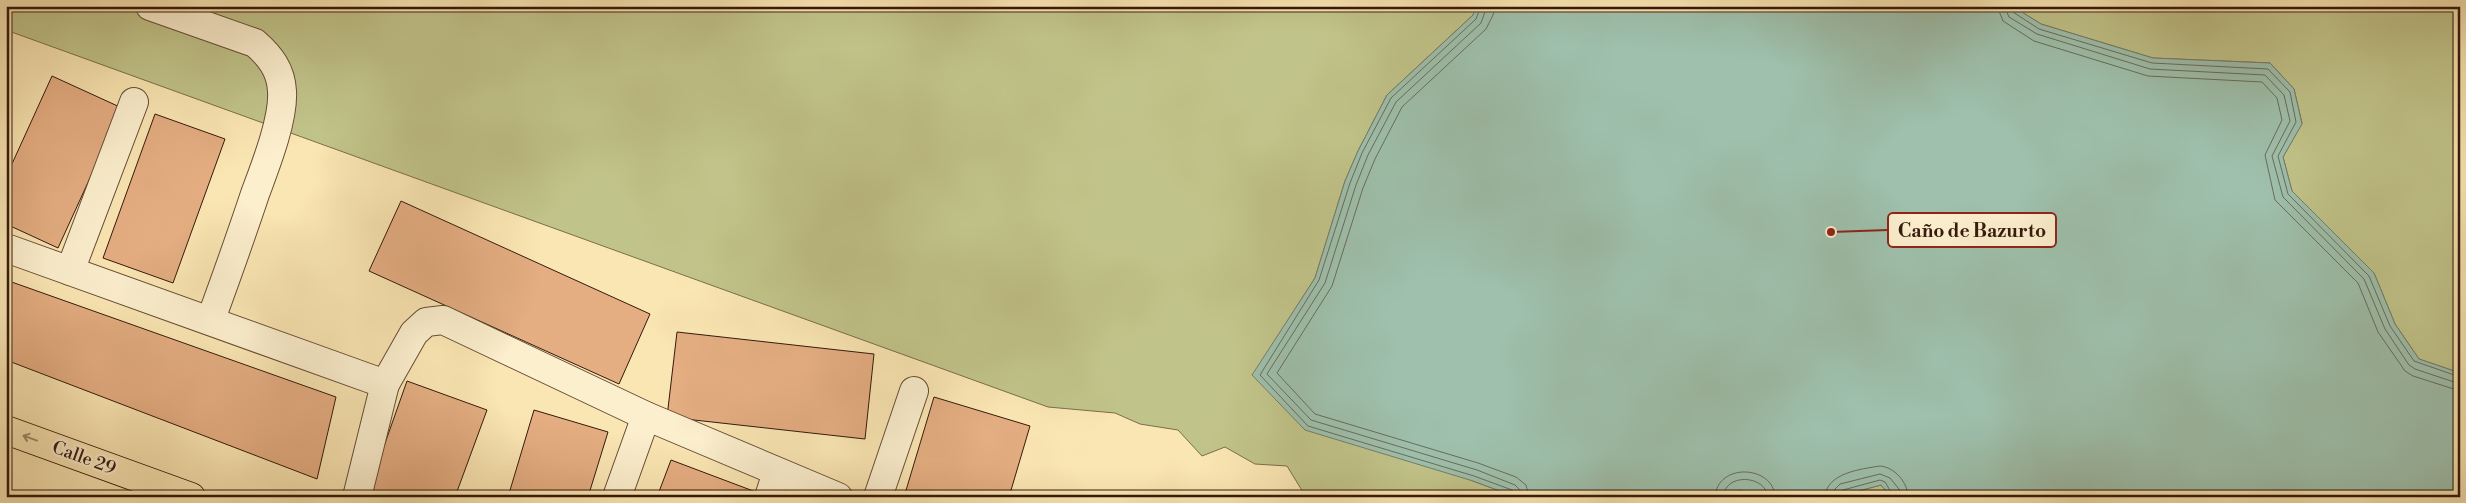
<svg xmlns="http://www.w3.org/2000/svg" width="2466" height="503" font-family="'Libre Bodoni',serif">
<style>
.green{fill:#c1c48a;stroke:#7a6e4a}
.water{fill:#9ec0ac;stroke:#747d6c}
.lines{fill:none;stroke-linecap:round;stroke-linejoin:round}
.shore{stroke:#696c5c;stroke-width:1}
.building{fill:#e4ad82;stroke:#34190b}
.minor-casing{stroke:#664c35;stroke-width:30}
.major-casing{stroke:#34190b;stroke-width:30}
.minor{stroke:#fcefce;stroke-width:28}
.major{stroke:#fae6b3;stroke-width:28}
.oneway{stroke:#a18a67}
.labels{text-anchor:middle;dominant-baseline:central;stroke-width:5;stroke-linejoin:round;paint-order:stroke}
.street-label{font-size:18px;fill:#34190b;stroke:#fcefce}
.leader{fill:none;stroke:#8f2418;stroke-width:2}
.callout-dot{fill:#8f2418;stroke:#fcefce;stroke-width:2}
.callout{fill:#fcefce;stroke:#8f2418;stroke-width:2}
.callout-label{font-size:19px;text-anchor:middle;font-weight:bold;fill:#34190b}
</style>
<rect width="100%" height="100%" fill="#fae6b3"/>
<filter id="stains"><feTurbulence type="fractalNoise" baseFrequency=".004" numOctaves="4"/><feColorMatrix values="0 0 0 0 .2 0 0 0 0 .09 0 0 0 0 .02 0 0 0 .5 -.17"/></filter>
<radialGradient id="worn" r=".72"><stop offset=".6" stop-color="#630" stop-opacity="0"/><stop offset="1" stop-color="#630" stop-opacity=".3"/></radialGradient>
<g class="green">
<polygon points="6,6 1477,6 1473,15 1387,95 1358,151 1345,181 1315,278 1253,375 1473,481 1516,497 1306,497 1287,466 1255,464 1225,447 1202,456 1178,430 1140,424 1115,413 1048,407 6,30"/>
<polygon points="2012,6 2460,6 2460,373 2419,359 2395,324 2374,273 2292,191 2283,157 2302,123 2294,89 2270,63 2153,58 2041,24"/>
<polygon points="1881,485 1891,497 1836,497"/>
</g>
<polygon class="water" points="1477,6 2012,6 2041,24 2153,58 2270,63 2294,89 2302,124 2283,157 2292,191 2374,273 2395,324 2419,359 2460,373 2460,497 1891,497 1881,485 1836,497 1765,497 1739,490 1732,497 1516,497 1473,481 1305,430 1252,375 1315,278 1345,181 1358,151 1387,95 1473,15"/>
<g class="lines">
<g class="shore">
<polyline points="1481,6 1476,19 1391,98 1362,153 1350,183 1319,280 1260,375 1308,426 1474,476 1512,490 1515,497"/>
<polyline points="1487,6 1481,23 1396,102 1368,155 1356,185 1325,283 1267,374 1311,420 1477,470 1515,485 1520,490 1522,497"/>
<polyline points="1495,6 1493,15 1486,29 1402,107 1375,159 1363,188 1332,286 1277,373 1315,414 1478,463 1516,477 1526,485 1529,497"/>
<polyline points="1997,6 2003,21 2034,41 2148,76 2262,82 2277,98 2282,120 2265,155 2275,200 2358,283 2378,332 2405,371 2413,376 2460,391"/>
<polyline points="2004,6 2009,17 2037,34 2150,69 2265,75 2284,95 2290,121 2272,156 2283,197 2364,279 2385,329 2409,365 2415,369 2460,384"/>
<polyline points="2011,6 2013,12 2039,29 2152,63 2268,69 2290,92 2296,122 2278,156 2288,194 2369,276 2390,326 2414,361 2460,377"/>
<path d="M1715 497C1717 462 1774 465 1775 497"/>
<path d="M1723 497C1725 472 1766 475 1768 497"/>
<path d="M1825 497C1826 473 1861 469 1880 466 1894 467 1908 482 1908 497"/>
<polyline points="1833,497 1835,489 1840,484 1880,474 1890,478 1899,489 1901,497"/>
<polyline points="1839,497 1843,490 1880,480 1885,482 1894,497"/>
</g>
</g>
<g class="building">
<polygon points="52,76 122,108 58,248 6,224 6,177"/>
<polygon points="155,114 225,139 173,283 103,258"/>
<polygon points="401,201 650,314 619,384 369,271"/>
<polygon points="6,280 336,397 317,479 6,360"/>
<polygon points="677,332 874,354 865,439 667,417"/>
<polygon points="407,381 487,410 455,497 366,497"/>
<polygon points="934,397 1030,426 1009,497 904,497"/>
<polygon points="534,410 608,432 588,497 508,497"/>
<polygon points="671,460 756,492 754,497 657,497"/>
</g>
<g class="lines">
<defs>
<g id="minor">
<path d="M150 6 255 43C270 56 281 70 282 91 284 119 265 167 255 194 241 236 226 278 211 319"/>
<polyline points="6,248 385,384 357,497"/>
<polyline points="70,271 134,102"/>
<polyline points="385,384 414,333 426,322 443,320 646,416 838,497"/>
<polyline points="617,497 646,416"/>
<polyline points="769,497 777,472"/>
<polyline points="878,497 914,391"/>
</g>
<polyline id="major" points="6,430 191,497"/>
</defs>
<use href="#minor" class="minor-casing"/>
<use href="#major" class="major-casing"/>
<use href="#minor" class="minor"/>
<use href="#major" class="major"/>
</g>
<defs><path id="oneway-shaft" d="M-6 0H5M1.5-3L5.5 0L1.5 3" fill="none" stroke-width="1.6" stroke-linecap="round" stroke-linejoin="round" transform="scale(1.25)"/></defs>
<use class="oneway" href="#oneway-shaft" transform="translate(30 438) rotate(-160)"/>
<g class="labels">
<g class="street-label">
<text transform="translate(84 458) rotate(20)">Calle 29</text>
</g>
</g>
<path class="leader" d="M1831 232L1888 230"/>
<circle class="callout-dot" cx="1831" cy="232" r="5"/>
<rect class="callout" x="1888" y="213" width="168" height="34" rx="5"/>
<g class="callout-label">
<text x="1972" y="237">Caño de Bazurto</text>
</g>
<rect width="2466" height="503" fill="none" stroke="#fae6b3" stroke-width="25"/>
<rect x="8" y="8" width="2451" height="488" fill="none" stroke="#34190b" stroke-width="2.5"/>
<rect x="12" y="12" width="2441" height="478" fill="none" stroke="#34190b"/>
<rect width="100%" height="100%" filter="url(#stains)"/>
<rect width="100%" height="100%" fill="url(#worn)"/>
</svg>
